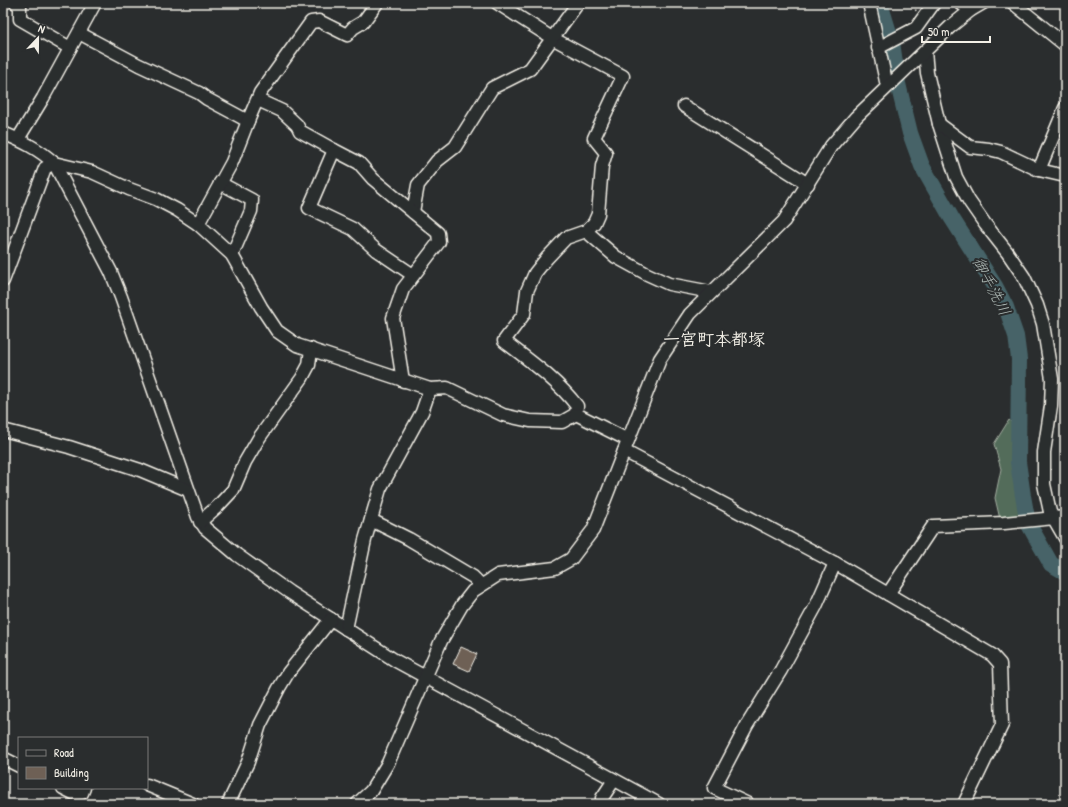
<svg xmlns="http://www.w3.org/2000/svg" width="1068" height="807" font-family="'Patrick Hand','Klee One',sans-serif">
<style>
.green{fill:#536c5a;stroke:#a4aea1}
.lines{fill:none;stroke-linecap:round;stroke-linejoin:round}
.river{stroke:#466468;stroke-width:16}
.building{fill:#6e6055;stroke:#f4f1e8}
.minor-casing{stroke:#f4f1e8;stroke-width:15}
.path{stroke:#f4f1e8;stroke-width:1.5;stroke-dasharray:4 3;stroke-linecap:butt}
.minor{stroke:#2a2d2e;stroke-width:12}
.labels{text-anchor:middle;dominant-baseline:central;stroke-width:4;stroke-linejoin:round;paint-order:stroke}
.water-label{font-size:16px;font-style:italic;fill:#aeb9b5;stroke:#2a2d2e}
.quarter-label{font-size:17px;font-weight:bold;fill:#f4f1e8;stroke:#2a2d2e}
</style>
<rect width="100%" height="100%" fill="#2a2d2e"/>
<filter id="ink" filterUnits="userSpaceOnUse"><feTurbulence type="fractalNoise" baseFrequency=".025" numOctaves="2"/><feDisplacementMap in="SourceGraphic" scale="8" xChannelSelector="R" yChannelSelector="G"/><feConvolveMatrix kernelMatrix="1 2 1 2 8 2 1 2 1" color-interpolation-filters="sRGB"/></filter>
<g filter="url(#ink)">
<polygon class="green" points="1009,420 1014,424 1014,458 1020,507 1019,517 1000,519 995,498 1001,469 994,444"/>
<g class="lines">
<polyline class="river" points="880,3 892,42 898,84 910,133 922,166 951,217 995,286 1006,307 1016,336 1019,359 1018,462 1023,496 1028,523 1051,564 1065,572"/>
</g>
<polygon class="building" points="461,647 477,654 469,671 453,664"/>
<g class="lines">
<defs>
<g id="minor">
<polyline points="16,3 20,6 20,19 70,48"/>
<path d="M497 3 552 38 623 76 594 138 606 153 602 166 598 214 594 223 586 231 566 238 547 258 535 273 527 291 524 314 504 341C530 361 557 380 577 406L576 414"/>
<polyline points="869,3 887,86"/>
<polyline points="960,3 971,10"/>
<polyline points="1013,3 1065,45"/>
<polyline points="79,33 139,65 199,93 207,99 248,121"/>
<polyline points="878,48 916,28 934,3"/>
<polyline points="925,51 927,73 939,124 956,177 969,201 985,224 1007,252 1024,277 1037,305 1043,324 1052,379 1051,406 1044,452 1044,484 1050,512 1065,538"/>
<polyline points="258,100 282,111 297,125 300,131 334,150"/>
<polyline points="684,106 808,184"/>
<polyline points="939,124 970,147 989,149 1001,152 1039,170 1065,176"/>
<path d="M3 133C22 141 39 149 54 163L111 272 121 297 198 517 205 528 237 555 289 592 396 661 659 804"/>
<polyline points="18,139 43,98 95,3"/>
<polyline points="1039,170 1065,108"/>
<polyline points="220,183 252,200 251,211 232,255"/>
<polyline points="413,212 418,185 437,161 455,147 492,88 530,69 578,3"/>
<polyline points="198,224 232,162 248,121 260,93 311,22 319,21 347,35 353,28 363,22 377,3"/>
<polyline points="586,231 616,257 647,274 669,284 711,292"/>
<polyline points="3,281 45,168 54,163 92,172 129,189 156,199 177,210 198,224 232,255 261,307 277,331 297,345 430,389 447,388 503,415 530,421 562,422 576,414"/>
<polyline points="403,381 393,318 403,289 439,242 438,233 373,179 359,163 334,150 309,208 353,229 376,250 413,275"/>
<polyline points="576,414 628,440"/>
<polyline points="3,430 69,447 140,470 188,490"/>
<polyline points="624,451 835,563 992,655 1000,664 1002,725 964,804"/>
<polyline points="371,520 409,539 473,577 481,585"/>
<polyline points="200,522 218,506 233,490 245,462 259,438 302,378 309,365 311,349"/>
<polyline points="888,594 933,526 1004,523 1065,517"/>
<polyline points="346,629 365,540 380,489 422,412 430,389"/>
<polyline points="3,758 19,766"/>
<polyline points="147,785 193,804"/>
<polyline points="63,788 75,794 82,793 84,788"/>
<polyline points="228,804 248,762 260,725 279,688 288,673 331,619"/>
<polyline points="357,804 371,791 388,763 441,641 462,605 473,591 498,575 555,568 571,559 593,530 660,359 690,314 784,221 831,146 856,117 950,27 971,10 983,3"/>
<polyline points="602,804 602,798 614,780"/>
<polyline points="748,804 714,788 747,725 781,670 816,606 835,563"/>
</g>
</defs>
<use href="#minor" class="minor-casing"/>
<polyline class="path" points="913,3 916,11"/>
<use href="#minor" class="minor"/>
</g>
</g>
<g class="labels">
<g class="water-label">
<text transform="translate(992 286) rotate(63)">御手洗川</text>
</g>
<g class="quarter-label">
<text x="714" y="338">一宮町本都塚</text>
</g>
</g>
<rect width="1068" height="807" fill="none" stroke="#2a2d2e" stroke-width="16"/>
<rect x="8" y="8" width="1052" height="791" fill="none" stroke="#f4f1e8" stroke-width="1.5" filter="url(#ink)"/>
<rect x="18" y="737" width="130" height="52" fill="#2a2d2e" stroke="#7b7b78"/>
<rect x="26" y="750" width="20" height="6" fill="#2a2d2e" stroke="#7b7b78"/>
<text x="54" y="757" font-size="12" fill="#f4f1e8">Road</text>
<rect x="26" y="767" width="20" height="12" fill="#6e6055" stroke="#7b7b78"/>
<text x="54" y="777" font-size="12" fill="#f4f1e8">Building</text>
<g transform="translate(38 38) rotate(22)" stroke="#2a2d2e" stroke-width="3" paint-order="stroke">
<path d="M0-3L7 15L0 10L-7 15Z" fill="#f4f1e8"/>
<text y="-6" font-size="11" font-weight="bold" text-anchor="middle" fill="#f4f1e8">N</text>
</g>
<path d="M922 36v6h68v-6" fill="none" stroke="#f4f1e8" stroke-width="2"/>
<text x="928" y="36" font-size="12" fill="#f4f1e8" stroke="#2a2d2e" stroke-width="3" paint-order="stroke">50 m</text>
</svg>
